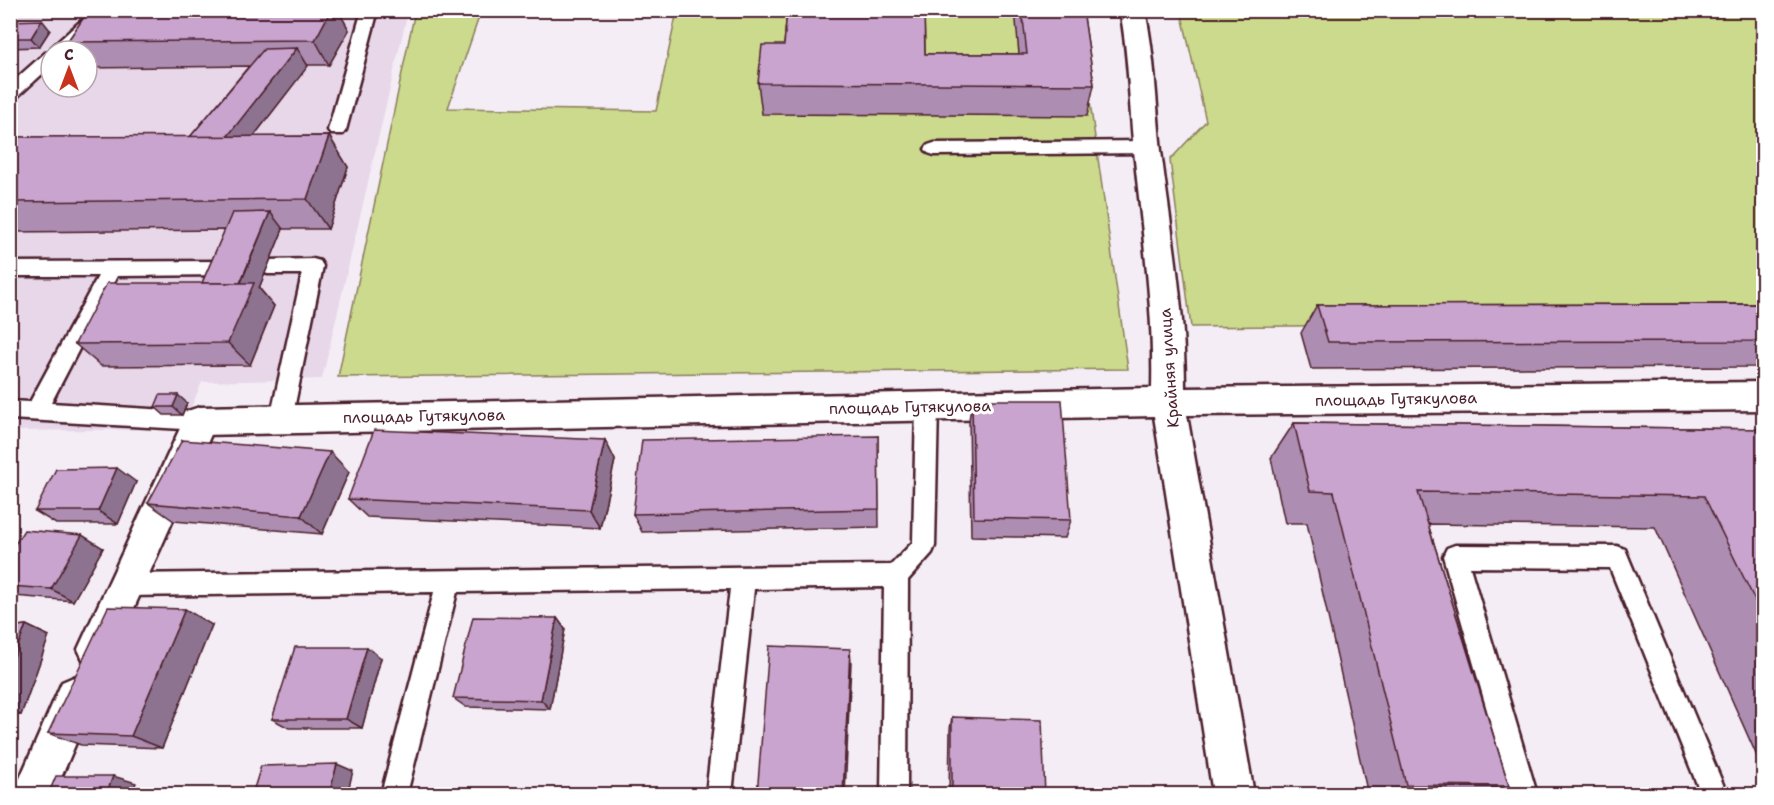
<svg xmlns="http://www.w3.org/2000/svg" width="1774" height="805" font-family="'Shantell Sans',sans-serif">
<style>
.built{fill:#e7d7e9;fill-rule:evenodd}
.green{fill:#ccda8d;stroke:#8b7c5c;stroke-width:1.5}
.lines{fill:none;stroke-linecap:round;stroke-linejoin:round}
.service-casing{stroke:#4a1f2b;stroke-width:5}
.minor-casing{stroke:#4a1f2b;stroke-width:5}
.tertiary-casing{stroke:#4a1f2b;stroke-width:5}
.service{fill:#fff;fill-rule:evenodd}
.minor{fill:#fff;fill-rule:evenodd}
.tertiary{fill:#fff;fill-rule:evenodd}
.wall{fill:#ad8db1;stroke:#4a1f2b;stroke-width:1.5}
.shaded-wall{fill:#8d7390;stroke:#4a1f2b;stroke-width:1.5}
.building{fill:#c9a4ce;stroke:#4a1f2b;stroke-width:1.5}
.labels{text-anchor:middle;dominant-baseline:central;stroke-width:6;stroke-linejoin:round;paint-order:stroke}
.street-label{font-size:16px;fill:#4a1f2b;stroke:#fff}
</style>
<rect width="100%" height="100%" fill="#f4edf5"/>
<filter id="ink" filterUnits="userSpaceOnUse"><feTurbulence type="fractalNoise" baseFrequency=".0167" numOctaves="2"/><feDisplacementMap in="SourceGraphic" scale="12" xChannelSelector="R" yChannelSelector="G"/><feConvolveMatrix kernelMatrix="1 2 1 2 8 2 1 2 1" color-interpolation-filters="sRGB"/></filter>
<g filter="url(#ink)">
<path class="built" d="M10 11H408L322 379 202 382 182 429 11 431ZM51 51H87V87H51Z"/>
<g class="green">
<polygon points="415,11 481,11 448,108 656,111 677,11 1077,11 1128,369 338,377"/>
<polygon points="1181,11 1763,11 1763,321 1191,327 1170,160 1206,121"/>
</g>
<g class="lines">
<defs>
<g id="service">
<polygon points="93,10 111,10 68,51 51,51 51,66 16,98 10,100 10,84 45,53 50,52 52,47"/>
<polygon points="362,10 378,10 346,130 343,134 331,134 328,130"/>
<polygon points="1147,141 1153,143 1156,147 1153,151 1147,153 934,155 928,153 925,149 928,145 934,143"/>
<polygon points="313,259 320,261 323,266 292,419 289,425 281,428 273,425 270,419 302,274 268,274 261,272 258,267 261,262 268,260"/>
<polygon points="230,261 237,263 240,268 237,273 230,275 117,276 51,403 200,412 208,415 211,421 208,427 200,430 10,419 10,401 30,402 98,276 10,276 10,262"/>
<polygon points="927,397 934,400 938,406 935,546 932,553 908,580 907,794 881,794 884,587 754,589 732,794 706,794 730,589 457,592 407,794 381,794 434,592 124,596 116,593 112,585 116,577 124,574 891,565 913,542 916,406 920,400"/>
<polygon points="1455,545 1617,546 1625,549 1727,794 1701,794 1610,568 1470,567 1537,794 1511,794 1443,556 1447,548"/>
</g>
<g id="minor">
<polygon points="200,407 212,411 217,421 110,662 97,668 84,662 78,649 84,636 188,411"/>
<polygon points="76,676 90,682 96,696 54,794 13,794 62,682"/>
</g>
<path id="tertiary" d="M1120 10H1145C1155 57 1156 104 1161 151 1171 230 1185 308 1185 388L1764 382V410L1187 415 1254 794H1213L1154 416 200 435 188 431 183 421 188 411 200 407 1152 388C1154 309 1142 230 1134 151 1129 104 1129 57 1120 10Z"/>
</defs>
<use href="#service" class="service-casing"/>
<use href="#minor" class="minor-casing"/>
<use href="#tertiary" class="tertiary-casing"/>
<use href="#service" class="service"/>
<use href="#minor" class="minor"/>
<use href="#tertiary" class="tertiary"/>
</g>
<g class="wall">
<polygon points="89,10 338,10 349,30 329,65 308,65 253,137 329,136 348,167 328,229 283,229 259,288 274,306 250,365 101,366 75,344 202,283 225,230 10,232 10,137 190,137 249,66 88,68 87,66 87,51 74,51 67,42"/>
<polygon points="775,10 924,10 925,54 1019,54 1015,10 1083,10 1094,85 1087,116 762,114 758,83 784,45 787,11 775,11"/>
<polygon points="10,21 50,30 39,47 10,48"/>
<polygon points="1764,304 1764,367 1311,369 1301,333 1317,305"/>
<polygon points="972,400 1071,520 1065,538 971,536 969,420"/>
<polygon points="187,403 182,415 164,415 155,407"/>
<polygon points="1294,423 1764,429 1764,772 1655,527 1428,524 1509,786 1487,795 1368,795 1307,523 1285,523 1271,458"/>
<polygon points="878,436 879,527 642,532 633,514"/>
<polygon points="605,440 615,460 600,528 367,517 348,499"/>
<polygon points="349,472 322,534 174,521 148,503"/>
<polygon points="136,482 118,524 56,524 35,511"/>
<polygon points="103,548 73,601 14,596 10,594 10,552"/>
<polygon points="557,618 565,629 550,709 466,707 453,698"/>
<polygon points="26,625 49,636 21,715 10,716 10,627"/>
<polygon points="212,625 162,748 81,745 48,733"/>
<polygon points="381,658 362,728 289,728 272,719"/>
<polygon points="952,717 1045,795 949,795 950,729"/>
</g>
<g class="shaded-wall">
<polygon points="331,10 338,10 349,30 329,65 315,40"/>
<polygon points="42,20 50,30 39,47 31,38"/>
<polygon points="297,48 308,66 229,168 216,150"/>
<polygon points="329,136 348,167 328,229 307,199"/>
<polygon points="270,212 283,229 259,288 274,306 250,365 228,343 238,290"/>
<polygon points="178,395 187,403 182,415 173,407"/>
<polygon points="605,440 615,460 600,528 589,510"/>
<polygon points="330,452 349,472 322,534 301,516"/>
<polygon points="117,468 136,482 118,524 98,511"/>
<polygon points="82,535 103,548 73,601 51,589"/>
<polygon points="185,609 212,625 162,748 131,736"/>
<polygon points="557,618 565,629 550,709 541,700"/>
<polygon points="26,625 49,636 21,715 10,711 10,667"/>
<polygon points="367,647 381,658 362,728 346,719"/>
<polygon points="850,649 851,663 845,795 843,795"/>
<polygon points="337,764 353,771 347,795 329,795"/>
<polygon points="113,776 136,783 131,795 106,795"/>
</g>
<g class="building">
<polygon points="89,10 331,10 315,40 67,42"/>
<polygon points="787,10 924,10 925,54 1027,54 1022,10 1083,10 1094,85 758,83 762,45 784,45"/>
<polygon points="42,20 31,38 10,38 10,21"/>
<polygon points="297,48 227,137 190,137 264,49"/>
<polygon points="329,136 307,199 10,202 10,137"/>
<polygon points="270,212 240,283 202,283 232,213"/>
<polygon points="107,283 254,283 228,343 75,344"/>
<polygon points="1764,304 1764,341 1328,342 1317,305"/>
<polygon points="160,395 178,395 173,407 155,407"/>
<polygon points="972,400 1062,400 1071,520 974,518"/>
<polygon points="1294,423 1764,429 1764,619 1704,496 1418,492 1509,786 1406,785 1334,492 1310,491"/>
<polygon points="374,430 605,440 589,510 348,499"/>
<polygon points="878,436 879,509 633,514 642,440"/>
<polygon points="182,440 330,452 301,516 148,503"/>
<polygon points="117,468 98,511 35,511 56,469"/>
<polygon points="24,530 82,535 51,589 10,586 10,552"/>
<polygon points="108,607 185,609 131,736 48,733"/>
<polygon points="473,617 557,618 541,700 453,698"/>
<polygon points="26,625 10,667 10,627"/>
<polygon points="769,646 850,649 843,795 757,795"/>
<polygon points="295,647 367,647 346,719 272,719"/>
<polygon points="952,717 1042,720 1045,795 952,795"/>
<polygon points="337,764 329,795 252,795 261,766"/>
<polygon points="56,776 113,776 106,795 48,795"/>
</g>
</g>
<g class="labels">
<g class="street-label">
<text transform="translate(1169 368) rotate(-94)">Крайняя улица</text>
<text transform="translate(1396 399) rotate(-1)">площадь Гутякулова</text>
<text transform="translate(910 407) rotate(-1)">площадь Гутякулова</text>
<text transform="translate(424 416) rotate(-1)">площадь Гутякулова</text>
</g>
</g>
<rect width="1774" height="805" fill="none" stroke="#fff" stroke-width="36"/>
<rect x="18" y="18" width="1738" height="769" fill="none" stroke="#4a1f2b" stroke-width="2" filter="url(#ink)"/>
<g transform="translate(69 69)"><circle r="28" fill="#ffffff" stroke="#b7a5aa" stroke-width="1.5"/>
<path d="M0-4.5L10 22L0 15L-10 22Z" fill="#c8321e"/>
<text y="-9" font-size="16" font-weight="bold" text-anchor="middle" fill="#4a1f2b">С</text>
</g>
</svg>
